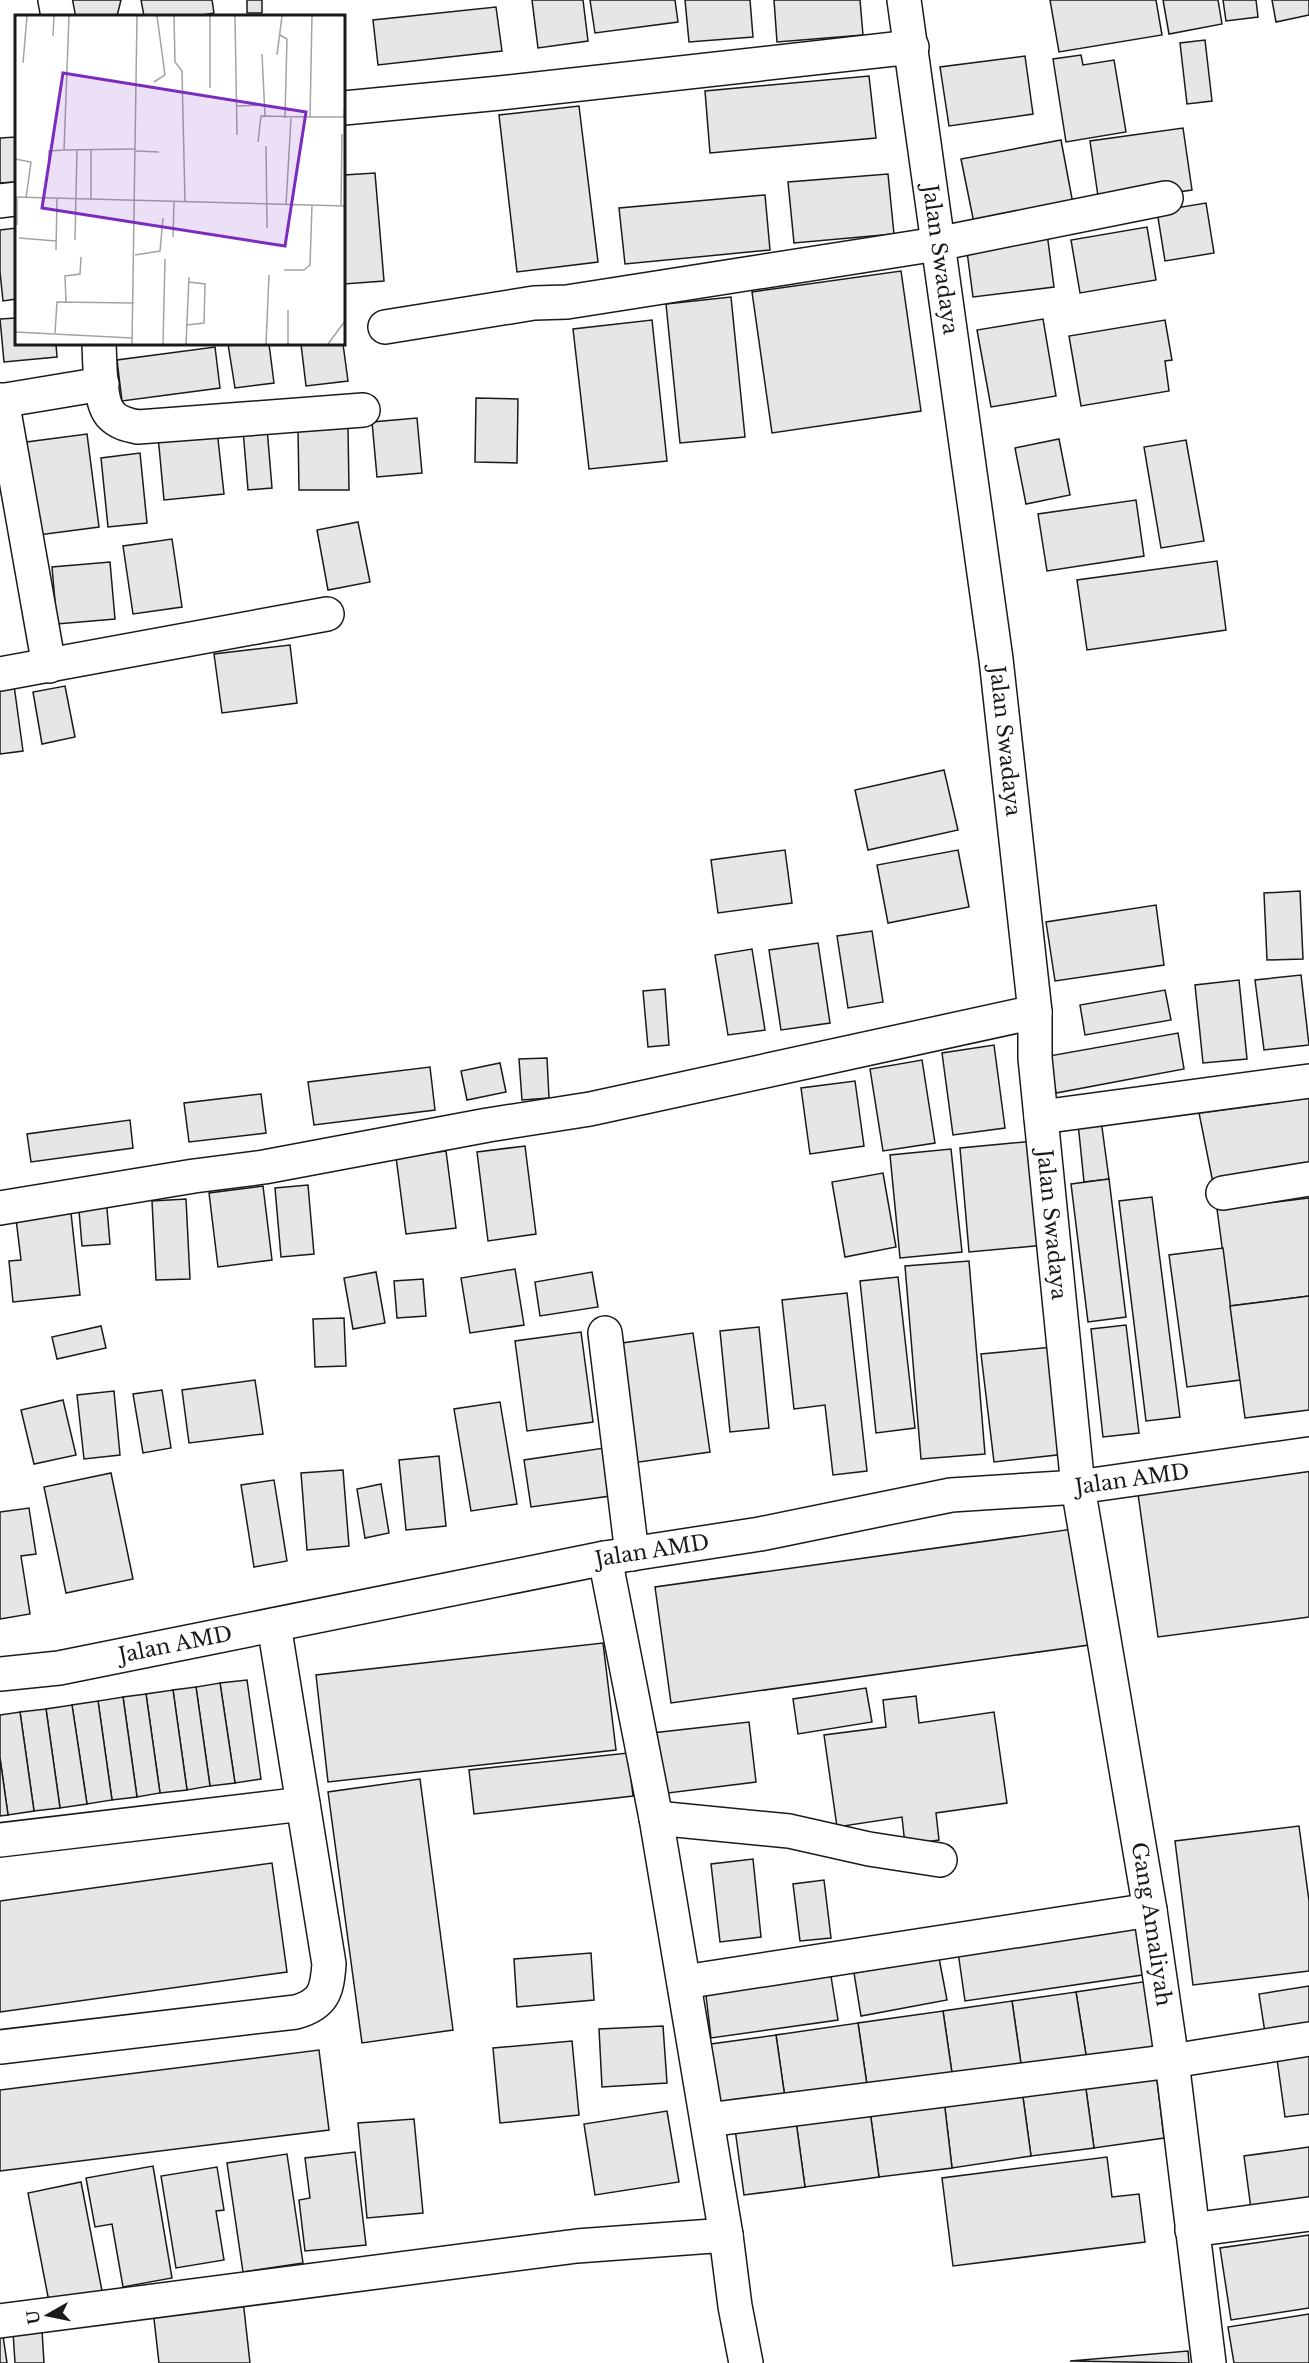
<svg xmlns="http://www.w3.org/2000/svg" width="1309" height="2363" font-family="'Libre Baskerville',serif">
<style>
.building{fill:#e6e6e6;stroke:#1a1a1a;stroke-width:1.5}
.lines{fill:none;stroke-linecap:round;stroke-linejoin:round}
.minor-casing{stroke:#1a1a1a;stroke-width:36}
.minor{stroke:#fff;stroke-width:33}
.labels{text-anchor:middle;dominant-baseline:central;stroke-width:4.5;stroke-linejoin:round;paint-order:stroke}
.street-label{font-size:21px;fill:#1a1a1a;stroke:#fff}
.inset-road{fill:none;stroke:#a3a3a3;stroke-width:1.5}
.view{fill:#7b2cbf;fill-opacity:0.15;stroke:#7b2cbf;stroke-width:3}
.inset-edge{fill:none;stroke:#1a1a1a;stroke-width:3}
</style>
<rect width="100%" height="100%" fill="#fff"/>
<g class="building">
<polygon points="72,0 121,0 117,16 81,16 69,14"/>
<polygon points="141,0 212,0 214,13 196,16 144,16"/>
<rect x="247" y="0" width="15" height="13"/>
<polygon points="532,0 583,0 588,41 538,48"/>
<polygon points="590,0 675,0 678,22 595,33"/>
<polygon points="685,0 750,0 753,37 689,42"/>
<polygon points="774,0 860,0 863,35 777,42"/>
<polygon points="1050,0 1156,0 1162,35 1059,52"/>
<polygon points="1163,0 1218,0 1222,24 1169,34"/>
<polygon points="1223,0 1256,0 1258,17 1226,21"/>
<polygon points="1272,0 1309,0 1309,15 1276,22"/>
<polygon points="496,7 502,51 378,65 373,20"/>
<polygon points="1205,40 1212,101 1187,104 1180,43"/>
<polygon points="1081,55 1083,65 1114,60 1126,132 1066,142 1053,59"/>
<polygon points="1025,56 1033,114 949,126 940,67"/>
<polygon points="869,76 876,138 710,153 705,91"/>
<polygon points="579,106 598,262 517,272 499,115"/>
<polygon points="1183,128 1192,190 1099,203 1090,141"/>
<polygon points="16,137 16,182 0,183 0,138"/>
<polygon points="1061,140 1073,204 974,223 961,159"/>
<polygon points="375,173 384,281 344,284 344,175"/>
<polygon points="888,174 894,234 794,243 788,182"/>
<polygon points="765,195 770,250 625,264 619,208"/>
<polygon points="1206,203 1214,253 1165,261 1157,211"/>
<polygon points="1147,227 1156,280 1080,293 1071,240"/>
<polygon points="16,228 16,299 3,301 0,272 0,230"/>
<polygon points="1047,233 1054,287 973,297 966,244"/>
<polygon points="901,271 921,411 772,433 752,292"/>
<polygon points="731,297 745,437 680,443 666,304"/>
<polygon points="16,318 16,344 56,344 57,357 4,362 0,319"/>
<polygon points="1043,319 1056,396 991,407 977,330"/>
<polygon points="652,320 667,461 589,469 573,329"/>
<polygon points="1165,320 1172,360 1165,361 1169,391 1081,406 1069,336"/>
<polygon points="228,344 269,344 274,383 235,388"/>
<polygon points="301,344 343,344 348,381 306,386"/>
<polygon points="215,347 220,388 122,401 117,360"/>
<polygon points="476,398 518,399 517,463 475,462"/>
<polygon points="417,418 422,473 377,477 372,422"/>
<polygon points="267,428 272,488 248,490 243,430"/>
<polygon points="348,428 349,490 299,490 298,429"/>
<polygon points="217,430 224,494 164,500 158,436"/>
<polygon points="87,434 99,527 31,536 19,443"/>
<polygon points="1059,439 1070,495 1026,504 1015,448"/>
<polygon points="1186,440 1204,541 1161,548 1144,447"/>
<polygon points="140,453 147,523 108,527 101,458"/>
<polygon points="1136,500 1144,556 1047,571 1038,514"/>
<polygon points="358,522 370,582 328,590 317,530"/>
<polygon points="172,539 182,607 133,614 123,546"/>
<polygon points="1217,561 1226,630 1087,650 1077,580"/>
<polygon points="110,562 115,619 57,624 52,567"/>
<polygon points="290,645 297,703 222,713 214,654"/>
<polygon points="13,678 23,751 0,754 0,679"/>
<polygon points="65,686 75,737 42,744 33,692"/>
<polygon points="944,770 958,830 868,850 855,790"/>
<polygon points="785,850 792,903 718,913 711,860"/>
<polygon points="958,850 969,907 888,923 877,865"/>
<polygon points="1300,891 1303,959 1267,960 1264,893"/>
<polygon points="1156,905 1164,965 1055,981 1046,922"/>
<polygon points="872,931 883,1002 848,1008 837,936"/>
<polygon points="818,943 830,1023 781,1030 769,950"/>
<polygon points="752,949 765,1030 728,1035 715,955"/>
<polygon points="1301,975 1309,1045 1264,1050 1255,980"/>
<polygon points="1239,980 1247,1059 1203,1063 1195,985"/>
<polygon points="665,989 669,1045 648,1047 643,991"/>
<polygon points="1165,990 1171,1020 1085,1035 1080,1005"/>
<polygon points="1178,1033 1184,1069 1056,1093 1049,1056"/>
<polygon points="994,1045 1005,1128 953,1135 942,1053"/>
<polygon points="547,1058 549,1098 522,1100 519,1059"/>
<polygon points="922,1060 935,1143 883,1151 870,1069"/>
<polygon points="500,1063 506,1092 467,1100 461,1071"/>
<polygon points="430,1067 435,1110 314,1125 308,1082"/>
<polygon points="855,1081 864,1146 810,1154 801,1088"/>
<polygon points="261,1094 266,1133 189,1142 184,1103"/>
<polygon points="1309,1098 1309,1164 1213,1183 1199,1113"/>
<polygon points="130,1120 133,1148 31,1162 27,1134"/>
<polygon points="1101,1120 1109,1179 1084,1182 1078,1123"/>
<polygon points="1035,1141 1045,1245 969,1252 960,1148"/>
<polygon points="525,1146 536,1234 488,1241 477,1152"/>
<polygon points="951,1149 962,1252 900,1258 890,1155"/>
<polygon points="446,1151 456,1228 406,1234 396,1157"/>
<polygon points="883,1173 896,1247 845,1257 832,1182"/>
<polygon points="1109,1179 1126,1317 1088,1322 1071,1184"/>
<polygon points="308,1185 314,1254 281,1257 275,1188"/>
<polygon points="263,1186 272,1260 218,1267 209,1193"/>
<polygon points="106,1197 110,1244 82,1246 78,1199"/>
<polygon points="1152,1197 1180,1417 1146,1421 1119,1201"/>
<polygon points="1309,1198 1309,1296 1230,1306 1217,1209"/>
<polygon points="186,1199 190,1279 156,1280 152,1201"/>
<polygon points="71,1213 80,1295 13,1302 9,1261 21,1260 16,1219"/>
<polygon points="1223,1248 1240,1380 1187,1387 1169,1255"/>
<polygon points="969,1261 985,1454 921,1459 905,1266"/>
<polygon points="515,1269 524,1325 470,1333 461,1278"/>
<polygon points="376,1272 385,1323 353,1329 344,1278"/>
<polygon points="592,1272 598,1307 540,1316 535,1282"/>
<polygon points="898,1277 915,1428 876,1433 860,1281"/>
<polygon points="423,1279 426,1316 397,1318 394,1281"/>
<polygon points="847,1293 867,1471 833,1475 825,1405 794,1409 782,1300"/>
<polygon points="1309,1296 1309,1410 1245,1418 1230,1306"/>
<polygon points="344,1318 346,1366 315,1367 313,1319"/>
<polygon points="1126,1325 1139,1433 1103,1437 1091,1329"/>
<polygon points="101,1326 106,1348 57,1359 52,1337"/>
<polygon points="759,1327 769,1428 730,1432 720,1331"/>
<polygon points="581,1332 593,1422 527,1431 515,1341"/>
<polygon points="693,1333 710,1452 632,1463 615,1344"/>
<polygon points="1053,1347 1066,1454 994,1462 981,1354"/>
<polygon points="255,1380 263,1434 189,1443 182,1390"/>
<polygon points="162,1390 171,1448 143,1453 133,1394"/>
<polygon points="114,1391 120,1455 84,1459 77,1395"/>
<polygon points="63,1400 76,1455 34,1464 21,1410"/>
<polygon points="500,1402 517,1504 471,1511 454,1409"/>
<polygon points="604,1448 610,1496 531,1507 524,1460"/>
<polygon points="439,1456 446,1526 406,1530 399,1460"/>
<polygon points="343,1470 349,1546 307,1550 301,1473"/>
<polygon points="1309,1471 1309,1617 1158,1637 1138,1494"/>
<polygon points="111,1473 133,1579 66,1593 44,1487"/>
<polygon points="274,1480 287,1561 254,1567 241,1485"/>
<polygon points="381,1484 389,1533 365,1538 357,1489"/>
<polygon points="29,1508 36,1554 21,1556 30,1614 0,1619 0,1512"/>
<polygon points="1073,1529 1089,1645 671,1703 655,1587"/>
<polygon points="603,1643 616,1750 328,1782 316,1675"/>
<polygon points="247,1680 261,1779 235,1783 220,1683"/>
<polygon points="220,1683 235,1783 210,1786 196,1687"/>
<polygon points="196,1687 210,1786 187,1790 173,1690"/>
<polygon points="866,1688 872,1722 798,1734 793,1699"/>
<polygon points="173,1690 187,1790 160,1793 146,1694"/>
<polygon points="146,1694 160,1793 137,1797 123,1697"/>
<polygon points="916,1696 919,1723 994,1712 1007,1803 936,1813 939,1840 905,1845 902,1817 837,1827 824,1735 886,1727 883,1700"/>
<polygon points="123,1697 137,1797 112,1800 98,1701"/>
<polygon points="98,1701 112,1800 87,1804 72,1705"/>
<polygon points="72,1705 87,1804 60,1808 46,1709"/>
<polygon points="46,1709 60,1808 34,1811 20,1712"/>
<polygon points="20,1712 34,1811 8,1815 0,1758 0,1715"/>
<polygon points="749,1722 756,1782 660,1794 652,1733"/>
<polygon points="628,1753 633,1796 474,1814 469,1770"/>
<polygon points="0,1758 8,1815 0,1816"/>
<polygon points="420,1779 453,2030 362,2043 328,1792"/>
<polygon points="1299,1826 1309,1901 1309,1971 1193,1985 1175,1841"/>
<polygon points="753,1859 761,1937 720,1942 711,1864"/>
<polygon points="272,1863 287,1972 0,2012 0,1901"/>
<polygon points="824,1880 831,1938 800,1941 793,1884"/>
<polygon points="1141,1918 1149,1974 965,2001 957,1945"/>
<polygon points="591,1953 594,2000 517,2007 514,1959"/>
<polygon points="939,1958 947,2000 861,2016 854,1973"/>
<polygon points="830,1970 838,2020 711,2038 705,1987"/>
<polygon points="1149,1981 1159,2050 1087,2061 1076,1992"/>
<polygon points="1309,1986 1309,2032 1266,2039 1259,1994"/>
<polygon points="1076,1992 1087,2061 1022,2071 1012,2001"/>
<polygon points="1012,2001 1022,2071 953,2080 943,2011"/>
<polygon points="943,2011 953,2080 868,2092 858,2023"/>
<polygon points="858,2023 868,2092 786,2105 776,2035"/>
<polygon points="663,2026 667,2083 602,2087 599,2029"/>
<polygon points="776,2035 786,2105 722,2113 711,2044"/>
<polygon points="572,2041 579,2115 500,2123 493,2048"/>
<polygon points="319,2050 329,2130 0,2171 0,2090"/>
<polygon points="1309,2055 1309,2114 1285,2117 1277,2059"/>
<polygon points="1156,2072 1164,2138 1094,2148 1085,2082"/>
<polygon points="1085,2082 1094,2148 1031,2156 1022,2090"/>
<polygon points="1022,2090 1031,2156 952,2168 944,2100"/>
<polygon points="944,2100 952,2168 879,2177 870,2111"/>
<polygon points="667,2111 679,2182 595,2195 584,2124"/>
<polygon points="870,2111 879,2177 805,2187 796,2121"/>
<polygon points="414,2119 423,2213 367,2218 358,2123"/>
<polygon points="796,2121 805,2187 744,2195 735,2129"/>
<polygon points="1309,2147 1309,2201 1251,2209 1244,2156"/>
<polygon points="355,2152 366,2245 305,2251 299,2200 310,2198 305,2158"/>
<polygon points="287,2154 303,2263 243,2272 227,2163"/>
<polygon points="1107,2157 1112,2197 1139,2194 1145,2242 953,2266 942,2178"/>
<polygon points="153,2166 172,2278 123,2287 112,2224 95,2227 86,2178"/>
<polygon points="217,2167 224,2210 216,2211 224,2260 176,2268 161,2176"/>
<polygon points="81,2182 103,2296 50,2307 28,2193"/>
<polygon points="1309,2235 1309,2308 1231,2320 1220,2248"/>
<polygon points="243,2300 250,2363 159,2363 153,2310"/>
<polygon points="1309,2314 1309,2363 1234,2363 1228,2327"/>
<polygon points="42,2330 44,2363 15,2363 13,2332"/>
<polygon points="0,2336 3,2336 7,2363 0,2363"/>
<polygon points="1188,2351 1189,2363 1070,2361"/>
</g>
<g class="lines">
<defs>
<g id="minor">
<polyline points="55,0 58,16"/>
<path id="s1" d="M904 0 996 659 1035 1012V1058L1078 1487 1150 1910 1172 2061 1209 2363"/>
<polyline points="344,108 500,93 912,47"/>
<polyline points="0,201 16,199"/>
<polyline points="385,327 534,303 567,302 937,244 1166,198"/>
<path d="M99 344C100 361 99 403 111 415 118 423 128 425 138 427L363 410"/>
<polyline points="2,400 49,666"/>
<polyline points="0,401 102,384"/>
<polyline points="0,674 327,614"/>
<polyline points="1041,1117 1309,1081"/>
<polyline points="1223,1193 1309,1179"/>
<polyline points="0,1208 194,1176 264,1167 488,1125 590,1109 1035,1012"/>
<polyline points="605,1333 632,1554"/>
<polyline points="605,1558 656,1818 726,2235"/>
<path id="s2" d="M0 1674 59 1668 605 1558 760 1534 951 1495 1078 1487 1309 1454"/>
<polyline points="656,1818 789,1831 869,1849 940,1860"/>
<polyline points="0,1840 303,1804"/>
<polyline points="684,1982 1150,1910"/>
<path d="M0 2047 296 2012C324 2004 327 1991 329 1964L274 1625"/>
<polyline points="707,2120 1172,2061 1309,2039"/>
<polyline points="1192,2230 1309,2214"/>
<polyline points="0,2321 577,2246 726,2235 735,2306 746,2363"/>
</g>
</defs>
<use href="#minor" class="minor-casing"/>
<use href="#minor" class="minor"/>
</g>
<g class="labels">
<g class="street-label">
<text stroke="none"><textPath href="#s1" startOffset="262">Jalan Swadaya</textPath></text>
<text stroke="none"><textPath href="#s1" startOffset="748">Jalan Swadaya</textPath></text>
<text stroke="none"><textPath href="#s1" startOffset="1234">Jalan Swadaya</textPath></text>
<text stroke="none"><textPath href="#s2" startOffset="1150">Jalan AMD</textPath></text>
<text stroke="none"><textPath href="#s2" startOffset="664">Jalan AMD</textPath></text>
<text stroke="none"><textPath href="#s2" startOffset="178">Jalan AMD</textPath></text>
<text stroke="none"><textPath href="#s1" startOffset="1941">Gang Amaliyah</textPath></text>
</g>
</g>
<g transform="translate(15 15)">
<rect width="330" height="330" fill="#fff"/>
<path class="inset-road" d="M159 1 160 47 167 56 170 187M195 1V73M220 1 222 120M265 20 272 24 270 103M38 21 39 1M247 39 250 101M262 40 267 1M8 48 12 1M139 67 150 60 142 1M222 91 250 90M295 102H329L330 86M243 127 246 101 295 102 297 1M251 131 252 213M49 135 121 134M121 136 144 137M0 144 16 147 11 183M34 144V136L49 135 54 1M0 182 330 191M76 184V135M271 190 276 103M326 190 327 119M2 210V182M158 222 159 186M4 223 41 226M60 225 62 135M41 235 42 183M120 240 145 236 148 203M269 255H289L295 250 297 190M51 287 50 261 65 259 66 242M171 310 189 308 190 269 174 267M0 317 117 323M40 318 42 287 119 288M117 329 122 1M148 329 150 244M171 329 174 262M251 329 254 260M273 329V295M313 329 330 306"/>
<path class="view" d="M48 58 291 97 270 231 27 193Z"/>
<rect width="330" height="330" class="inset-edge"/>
</g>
<g transform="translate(48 2315) rotate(261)" stroke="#ffffff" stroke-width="4.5" paint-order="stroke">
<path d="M0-4.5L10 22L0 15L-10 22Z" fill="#1a1a1a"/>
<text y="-9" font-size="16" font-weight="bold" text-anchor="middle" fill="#1a1a1a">U</text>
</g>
</svg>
